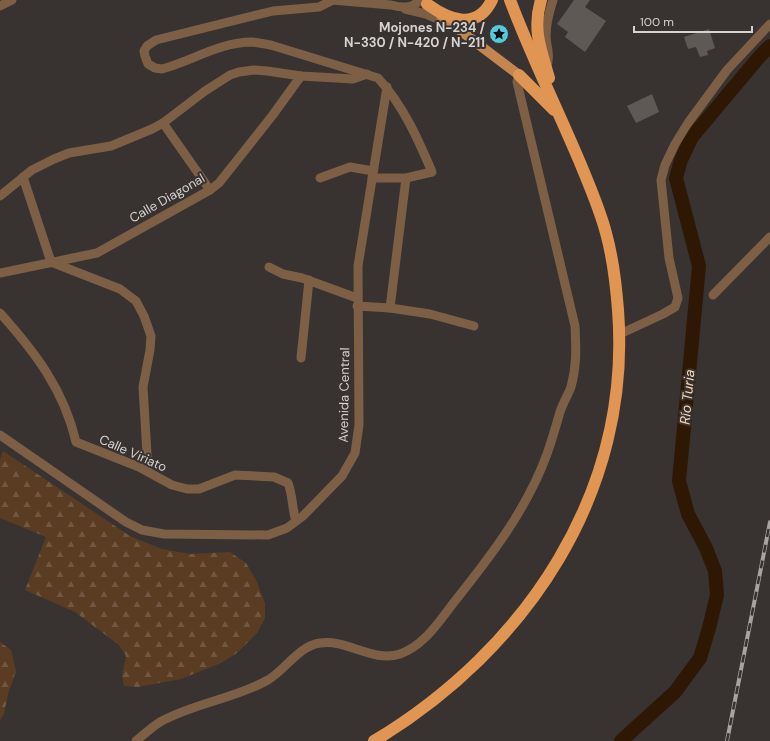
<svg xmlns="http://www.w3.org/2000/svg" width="770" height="741" font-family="'DM Sans',sans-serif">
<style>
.forest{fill:url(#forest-firs)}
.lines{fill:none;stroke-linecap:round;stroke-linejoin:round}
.river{stroke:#2f1803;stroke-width:14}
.building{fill:#5e5954}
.minor{stroke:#7d5f45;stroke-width:9}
.major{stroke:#c48650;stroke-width:10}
.highway{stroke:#e09552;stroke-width:12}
.rail-casing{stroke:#a6a3a0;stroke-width:4}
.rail{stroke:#383330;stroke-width:2.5;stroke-dasharray:8;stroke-linecap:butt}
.labels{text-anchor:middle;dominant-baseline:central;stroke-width:4;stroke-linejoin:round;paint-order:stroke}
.poi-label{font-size:13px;font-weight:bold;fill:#d5d2cf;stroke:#383330;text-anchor:end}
.street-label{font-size:13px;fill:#d5d2cf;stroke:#383330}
.water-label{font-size:14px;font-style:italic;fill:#fad6b9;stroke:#383330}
</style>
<defs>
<pattern id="forest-firs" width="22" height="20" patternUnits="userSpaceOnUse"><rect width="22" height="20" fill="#5a3c22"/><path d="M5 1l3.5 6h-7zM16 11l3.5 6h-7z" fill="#715741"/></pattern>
</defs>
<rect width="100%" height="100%" fill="#383330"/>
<g class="forest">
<polygon points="3,451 130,536 162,549 190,554 230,552 246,563 256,580 265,603 265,618 257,633 237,653 221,663 181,679 138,687 124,686 122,675 126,656 119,645 75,612 25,590 46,537 0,518 0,460"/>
<polygon points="0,642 11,650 16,671 8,694 4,714 0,720"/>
</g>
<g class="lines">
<polyline class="river" points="621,741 675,692 700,658 709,628 717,595 715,571 706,548 688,514 679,481 699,266 676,178 681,160 692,137 760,56 770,46"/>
</g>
<g class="building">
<polygon points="574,0 590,0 585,7 606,21 585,52 565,37 568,32 557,24"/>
<polygon points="709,29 715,48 707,51 708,55 700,57 696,47 688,49 684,37"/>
<polygon points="652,94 659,112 636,123 627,106"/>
</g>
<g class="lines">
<g class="minor">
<path d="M332 0 391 5C402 8 412 9 420 0"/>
<path d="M333 0 319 7 273 11 156 40 147 46 144 51 145 56 148 64 155 68 162 69C192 61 220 42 252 42 259 43 267 44 274 46L378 78C403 105 418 139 432 172L406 178H372"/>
<polyline points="0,6 12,0"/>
<polyline points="405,9 426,14 447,23"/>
<path d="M546 68C551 57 547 49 546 37 546 24 549 12 553 0"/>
<polyline points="163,123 210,190"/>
<polyline points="23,177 51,262 120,289 136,301 144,316 151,336 150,350 143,387 148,471"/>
<polyline points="320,178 350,167 373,171"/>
<polyline points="0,196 32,170 54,159 69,153 111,146 152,129 163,123 205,91 230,75 239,72 254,70 267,71 301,76 353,79 367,74"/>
<polyline points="269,267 283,274 302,278 357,298"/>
<polyline points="0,273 97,253 210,190 219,183 272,116 301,76"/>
<polyline points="713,295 770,237"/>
<polyline points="357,306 390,308 430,314 474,326"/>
<polyline points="390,308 406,178"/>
<path d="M0 313C35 352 64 390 76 442L139 467 172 485 187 489H199L235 475 274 477 288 483C293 496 292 509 296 521"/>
<polyline points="620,334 663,314 675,307 678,298 669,258 661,180 665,165 675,144 688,123 727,70 770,24"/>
<polyline points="301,358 309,280"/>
<polyline points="0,435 126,522 142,530 164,534 268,535 287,528 303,516 342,476 355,453 359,425 358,266 387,87"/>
<path d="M136 741C144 734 151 728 160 722 194 703 234 699 268 680 286 669 299 646 320 643 347 639 373 663 400 654 425 645 440 620 455 601 491 556 527 509 547 454 552 440 556 426 560 412 563 403 568 395 571 387 577 365 576 348 575 326L517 82 519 75"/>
</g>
<polyline class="major" points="441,16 519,75"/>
<g class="highway">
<path d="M541 0C532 29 541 50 549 78"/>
<path d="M427 4C449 20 477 31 492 0"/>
<polyline points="519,75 554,110"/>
<path d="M374 741C527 649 632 492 618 310 616 284 613 258 606 233 600 210 590 187 581 165 558 110 531 56 510 0"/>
</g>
<defs>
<polyline id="rail" points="727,741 770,522"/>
</defs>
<use href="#rail" class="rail-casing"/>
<use href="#rail" class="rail"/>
</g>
<defs>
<symbol id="sight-disc" viewBox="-11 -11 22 22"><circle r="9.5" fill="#55cade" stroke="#383330"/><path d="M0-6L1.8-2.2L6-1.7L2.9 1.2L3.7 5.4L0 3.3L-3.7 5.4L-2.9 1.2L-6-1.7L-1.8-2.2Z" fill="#111"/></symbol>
</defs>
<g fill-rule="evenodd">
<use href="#sight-disc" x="488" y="23" width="22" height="22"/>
</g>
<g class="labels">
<g class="poi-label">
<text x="485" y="27">Mojones N-234 /<tspan x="485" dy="15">N-330 / N-420 / N-211</tspan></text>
</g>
<g class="street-label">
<text transform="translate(167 198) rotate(-30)">Calle Diagonal</text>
<text transform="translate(344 395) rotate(-89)">Avenida Central</text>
<text transform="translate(133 453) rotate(24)">Calle Viriato</text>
</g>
<g class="water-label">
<text transform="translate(687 397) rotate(-85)">Río Turia</text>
</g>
</g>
<path d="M634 26v6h118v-6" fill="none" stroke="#d5d2cf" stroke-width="2"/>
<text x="640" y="26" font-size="12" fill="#d5d2cf" stroke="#383330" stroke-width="3" paint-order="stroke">100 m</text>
</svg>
